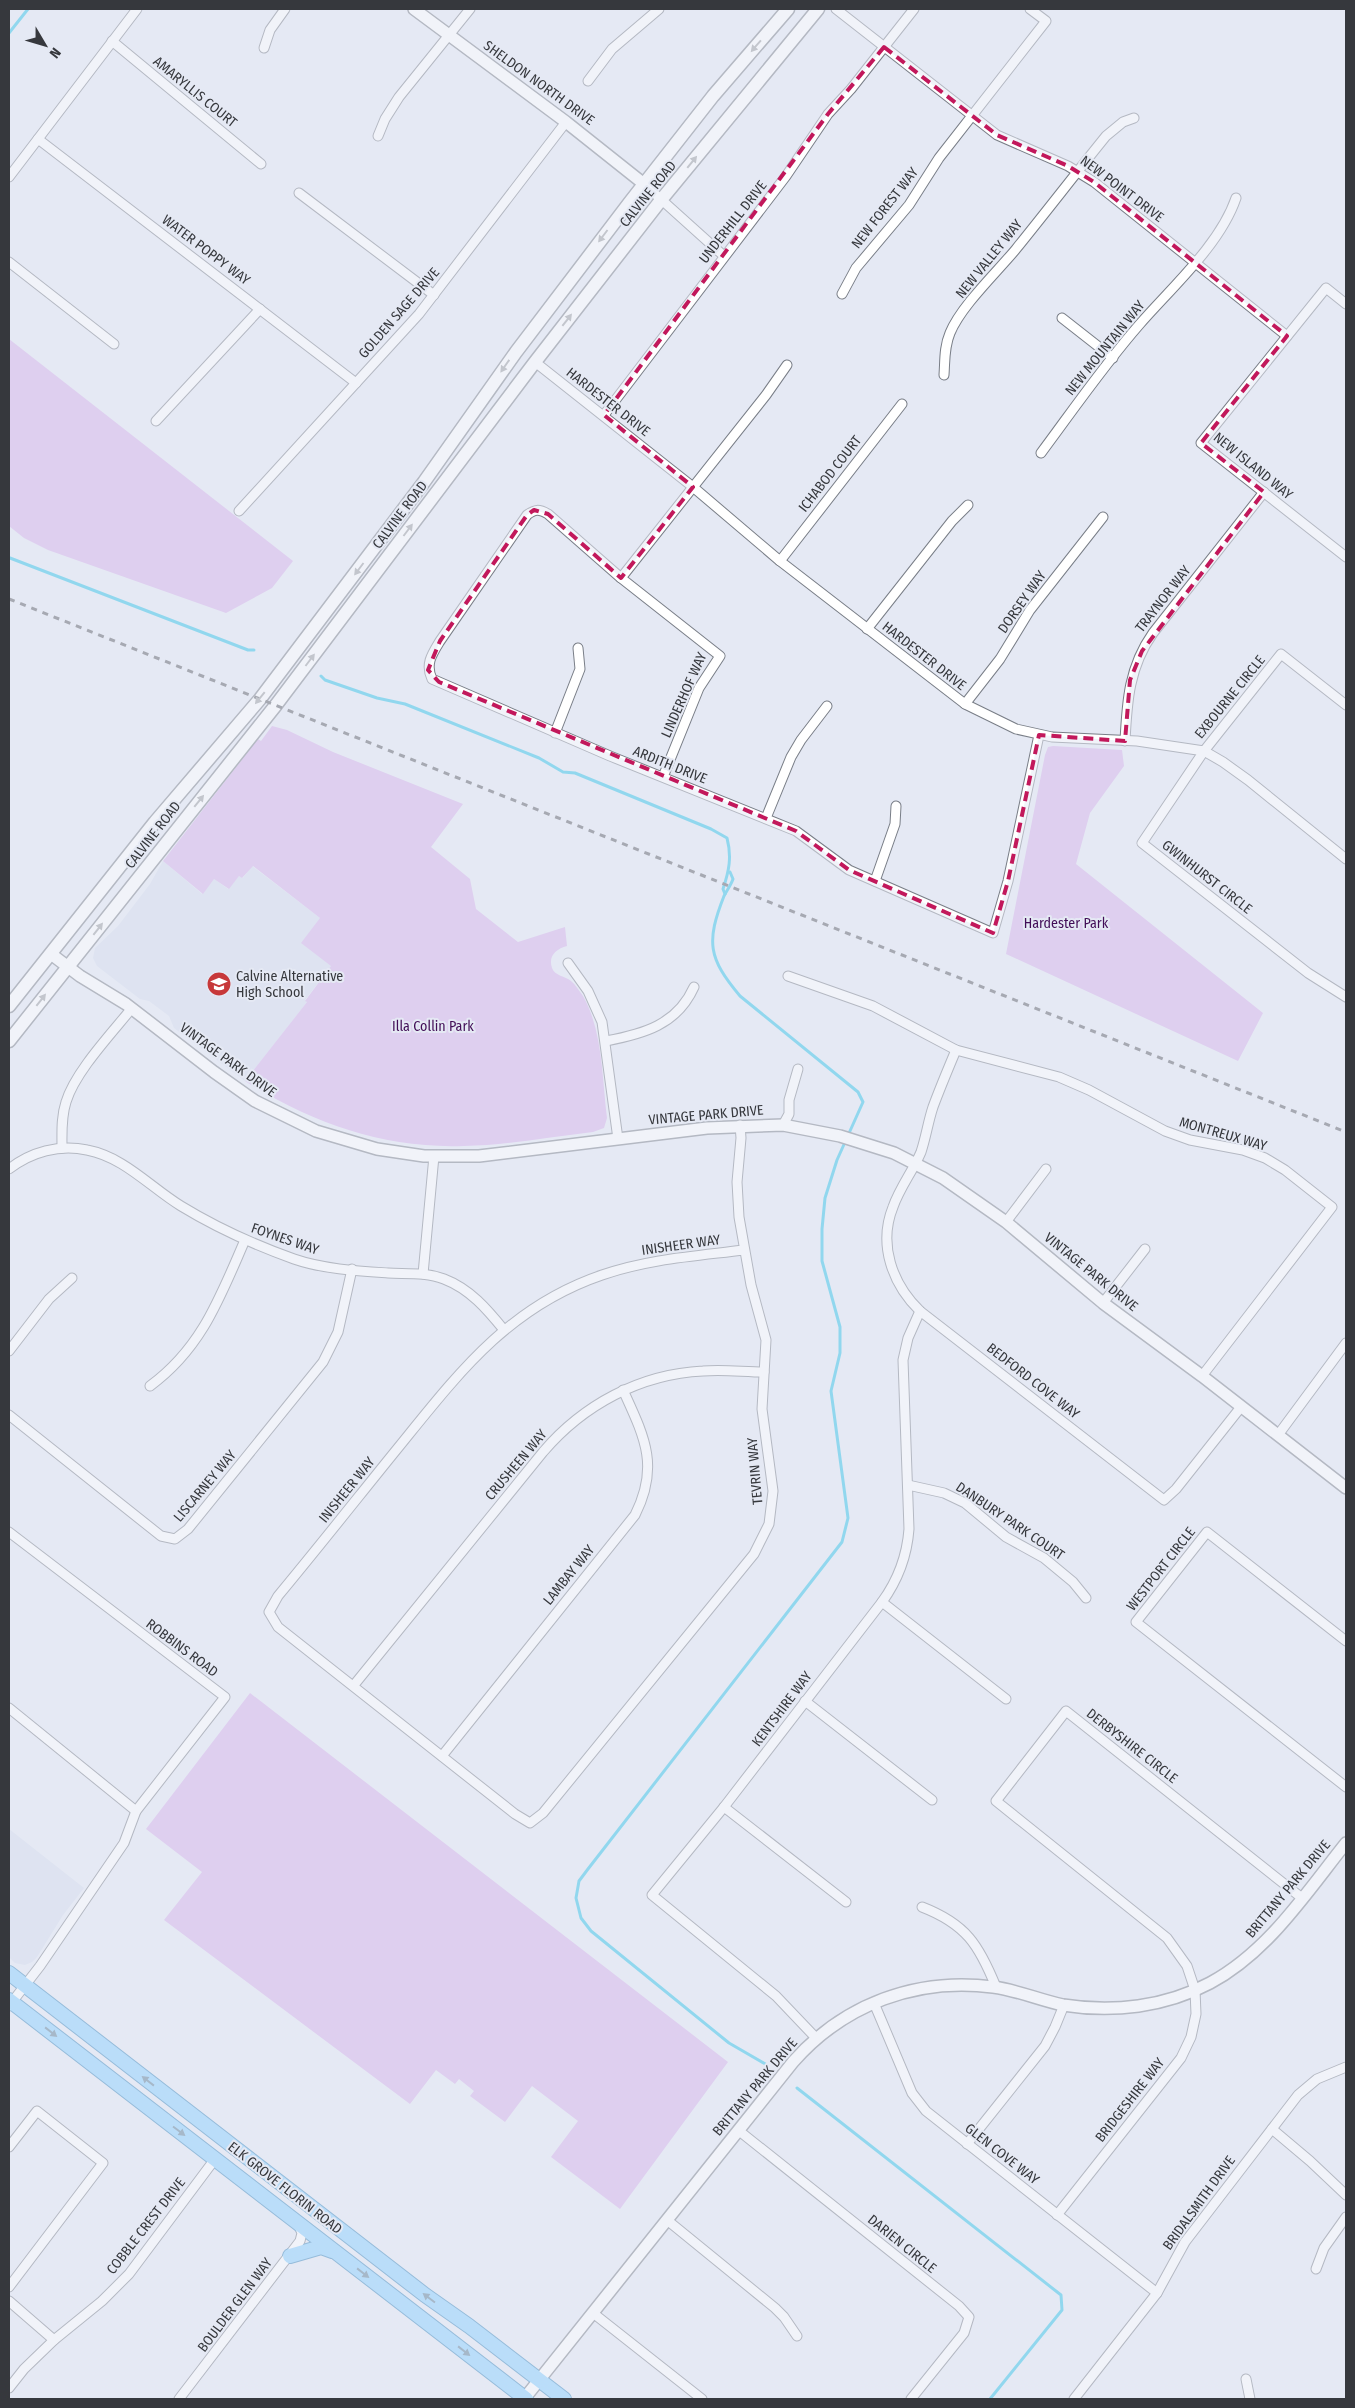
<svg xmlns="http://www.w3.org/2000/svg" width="1355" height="2408" font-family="'Fira Sans Condensed',sans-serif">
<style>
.built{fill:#d4dced}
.green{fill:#d5afe9}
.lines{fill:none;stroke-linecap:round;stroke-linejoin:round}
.stream{stroke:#2cc2e7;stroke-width:3}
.minor-casing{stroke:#797e87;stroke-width:11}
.tertiary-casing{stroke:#797e87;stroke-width:14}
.secondary-casing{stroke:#797e87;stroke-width:15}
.primary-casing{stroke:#3685bb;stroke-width:16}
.minor{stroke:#fff;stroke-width:9}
.tertiary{stroke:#fff;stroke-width:11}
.secondary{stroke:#fff;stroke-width:12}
.primary{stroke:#86cfff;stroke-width:14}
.rail{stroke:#595b62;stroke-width:3;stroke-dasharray:6 6;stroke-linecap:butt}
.oneway{fill:#9a9c9e}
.oneway2{fill:#5a7c94}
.marked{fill:none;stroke:#c2185b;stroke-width:4;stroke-dasharray:10 6;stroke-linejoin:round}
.labels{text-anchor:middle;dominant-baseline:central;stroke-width:4;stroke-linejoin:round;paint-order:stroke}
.street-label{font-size:14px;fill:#36383d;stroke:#e5e9f4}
.park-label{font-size:14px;fill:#420e57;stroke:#e5e9f4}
.poi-label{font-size:14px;fill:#36383d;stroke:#e5e9f4;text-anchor:start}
</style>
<rect width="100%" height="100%" fill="#e5e9f4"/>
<g class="built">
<polygon points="163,861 202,894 214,879 228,889 239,876 243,878 252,866 320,918 331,966 305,1000 307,1002 245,1081 174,1028 169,1016 149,1001 140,999 97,966 93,958 95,948 118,926 150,884"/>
<polygon points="9,1829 84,1888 63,1915 37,1957 32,1962 25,1965 15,1963 9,1957"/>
</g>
<g class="green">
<polygon points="9,339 293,561 272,588 226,613 48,550 24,538 9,526"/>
<path d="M272 726 287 730 333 752 463 804 431 847 470 879 476 909 518 942 565 927 567 946C556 949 548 956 552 968 555 976 565 976 571 981 576 985 579 991 583 996 603 1031 602 1079 607 1118L604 1128 593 1132C550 1137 507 1145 464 1146 385 1149 311 1123 245 1081L307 1002 305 1001 331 966 301 943 320 918 253 866 242 878 239 876 229 889 214 879 203 894 163 861 258 739 261 741Z"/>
<polygon points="1053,746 1122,750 1124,766 1090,813 1076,864 1263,1013 1238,1061 1006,954 1045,755 1048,747"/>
<polygon points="250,1693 728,2062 620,2209 551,2157 578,2121 532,2086 505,2122 470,2096 474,2091 459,2079 455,2084 436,2070 410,2104 164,1920 202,1872 146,1829"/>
</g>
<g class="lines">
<g class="stream">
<polyline points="9,33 28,9"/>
<polyline points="10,558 248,650 254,650"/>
<path d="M321 676 325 680 377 698 405 704 539 758 563 772 575 773 711 829 727 838C732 857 729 871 723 889L725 894"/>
<path d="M730 872 733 879C731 885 727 890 724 896 706 942 708 958 740 996L858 1092 863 1102 837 1160 825 1198 822 1229V1261L840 1327V1353L831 1391 848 1518 842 1542 588 1869 579 1881 576 1898 581 1918 591 1931 729 2043 767 2065"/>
<polyline points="797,2088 1061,2295 1062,2310 990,2399"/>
</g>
<defs>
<g id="minor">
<polyline points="836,9 997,135 1068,166 1094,182 1287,336"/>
<polyline points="112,41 261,164"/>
<polyline points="264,48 270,30 285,9"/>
<polyline points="588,81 612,49 659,9"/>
<polyline points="378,136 385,119 399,97 470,9"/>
<polyline points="38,139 356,383"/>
<polyline points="9,177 137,9"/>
<polyline points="644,184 724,256"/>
<polyline points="299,193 434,295"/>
<polyline points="9,262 114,344"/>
<polyline points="842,294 856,268 909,205 939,158 1046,21 1030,9"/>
<polyline points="1346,304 1326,288 1201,443 1346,557"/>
<polyline points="1062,318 1113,358"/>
<polyline points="535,362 693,487 780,561 965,704 1016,729 1052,737 1137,741 1204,751 1223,762 1248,780 1346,859"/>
<path d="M944 375C945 361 944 347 950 333 961 306 997 272 1016 249 1046 212 1076 173 1106 136L1123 122 1134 118"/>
<polyline points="604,415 786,176 828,114 851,89 914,9"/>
<polyline points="156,421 260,309"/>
<path d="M1041 453C1073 410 1104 365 1139 325 1171 288 1220 245 1236 198"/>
<polyline points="239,511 419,314 566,122"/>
<polyline points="780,561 902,404"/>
<polyline points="621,578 766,395 787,365"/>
<polyline points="867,629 952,521 968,505"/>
<polyline points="965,704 1000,659 1030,610 1103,517"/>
<polyline points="1346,705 1281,654 1204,751 1142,843 1308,973 1346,997"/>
<polyline points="555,733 580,669 578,648"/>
<path d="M1125 741C1127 701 1129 667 1153 633L1264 492"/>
<path d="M663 777 699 688 720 656 621 578 548 514C539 509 535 509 527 515L440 641C432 654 425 664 432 679L610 756 796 831 849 870 993 933 1008 881 1039 735"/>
<polyline points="766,818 791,757 801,740 827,706"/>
<polyline points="875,881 895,824 896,806"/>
<polyline points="568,963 588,991 602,1022 618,1139"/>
<polyline points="788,976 873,1006 956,1050 1059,1077 1089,1090 1165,1131 1190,1140 1243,1150 1265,1158 1285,1170 1332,1207 1202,1376"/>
<path d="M606 1041C643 1034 677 1025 694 987"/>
<path d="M956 1050C948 1069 940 1088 933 1107 928 1122 926 1137 921 1152 913 1171 900 1187 893 1207 878 1244 892 1284 920 1311L1164 1500 1176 1489 1241 1407"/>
<path d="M740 1125 741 1138 737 1182 739 1217 751 1285 766 1340 762 1409 773 1491 769 1524 754 1554 543 1813 530 1823 515 1814 278 1627 269 1612 278 1596C317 1549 355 1501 393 1454 455 1378 505 1308 602 1275 648 1259 696 1256 744 1250"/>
<polyline points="783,1125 789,1114 789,1100 798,1069"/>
<path d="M62 1148C62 1133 61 1117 66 1102 75 1072 111 1034 132 1008"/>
<path d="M9 1169C31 1152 59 1144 87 1150 124 1157 150 1187 181 1206 217 1228 255 1245 294 1259 323 1269 357 1271 388 1273 406 1274 426 1272 444 1279 470 1289 487 1309 504 1330"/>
<polyline points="1006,1222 1046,1169"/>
<polyline points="423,1274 434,1156"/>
<polyline points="1103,1303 1145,1249"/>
<polyline points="9,1351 49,1299 72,1278"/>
<path d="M150 1386C202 1348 220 1297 245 1240"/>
<polyline points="9,1415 161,1536 175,1539 188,1529 323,1362 338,1332 352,1269"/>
<polyline points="1278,1435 1346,1343"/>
<polyline points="908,1485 944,1493 965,1503 1006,1537 1044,1558 1073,1582 1086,1598"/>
<polyline points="9,1532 225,1697 136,1811 124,1843 40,1966 9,2006"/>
<polyline points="882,1602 1006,1699"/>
<polyline points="1346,1641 1207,1532 1136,1622 1346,1787"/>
<path d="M354 1685 543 1452C583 1405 640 1374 703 1371 723 1369 744 1372 764 1372"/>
<polyline points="805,1701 932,1800"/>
<polyline points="9,1708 136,1811"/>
<path d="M442 1756 635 1515C660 1466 644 1436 623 1390"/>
<polyline points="724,1807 846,1902"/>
<path d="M922 1907C966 1924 979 1945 996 1987"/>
<polyline points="874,2003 912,2093 926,2111 1157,2293"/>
<path d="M816 2038 776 1996 652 1895 724 1807 882 1602C898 1580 907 1556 909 1529L903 1360 908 1338 920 1311"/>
<polyline points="1272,2129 1310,2161 1346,2195"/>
<polyline points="738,2130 959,2306 969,2317 964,2333 911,2399"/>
<polyline points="967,2144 1045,2046 1055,2027 1064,2005"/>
<polyline points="9,2147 37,2111 103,2163 9,2287"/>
<polyline points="1057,2215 1181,2058 1191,2037 1196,2014 1195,1990 1187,1966 1167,1938 996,1801 1066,1711 1302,1898"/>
<polyline points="667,2220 775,2308 784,2317 797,2336"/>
<polyline points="1316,2269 1324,2248 1346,2217"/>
<polyline points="9,2301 54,2340"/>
<polyline points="593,2313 702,2399"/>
<polyline points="1246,2379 1250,2399"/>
<polyline points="9,2388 24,2369 54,2340 102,2301 129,2274 215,2159"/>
<polyline points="179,2399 300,2241 302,2233 298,2224"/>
<polyline points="1074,2399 1157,2293 1185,2242 1298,2095 1317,2079 1346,2067"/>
</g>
<g id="tertiary">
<polyline points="414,9 566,122 644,184"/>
<polyline points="51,954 80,976 126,1004 214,1072 255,1101 316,1131 377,1149 424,1156 479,1156 707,1128 783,1125 840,1136 894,1153 943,1178 1006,1222 1103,1303 1202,1376 1346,1488"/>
<path d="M524 2399 793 2062C844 2004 917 1977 993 1987 1017 1990 1039 2000 1063 2005 1113 2013 1165 2007 1210 1983 1268 1952 1306 1893 1346 1843"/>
</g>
<g id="secondary">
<polyline points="9,1006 155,822 260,699 424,482 516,352 630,202 713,96 788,9"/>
<polyline points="9,1041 276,705 535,362 661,200 818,9"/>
</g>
<g id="primary">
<polyline points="9,1973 425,2295 469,2326 564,2399"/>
<polyline points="9,2000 526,2399"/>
<polyline points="290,2256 321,2247 332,2251"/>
</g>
</defs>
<use href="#minor" class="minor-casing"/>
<use href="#tertiary" class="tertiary-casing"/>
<use href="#secondary" class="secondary-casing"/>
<use href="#primary" class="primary-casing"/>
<use href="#minor" class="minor"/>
<use href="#tertiary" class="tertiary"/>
<use href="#secondary" class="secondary"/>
<use href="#primary" class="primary"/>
<polyline class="rail" points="9,599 1346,1132"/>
</g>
<defs><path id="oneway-solid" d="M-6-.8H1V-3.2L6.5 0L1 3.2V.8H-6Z" transform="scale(1.25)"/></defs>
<g class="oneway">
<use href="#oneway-solid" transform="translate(756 46) rotate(131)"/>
<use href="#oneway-solid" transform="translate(692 162) rotate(-51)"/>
<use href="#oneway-solid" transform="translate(603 236) rotate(127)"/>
<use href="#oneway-solid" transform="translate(567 320) rotate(-52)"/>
<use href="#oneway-solid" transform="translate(505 366) rotate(125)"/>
<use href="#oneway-solid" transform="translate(408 530) rotate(-53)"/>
<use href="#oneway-solid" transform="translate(359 569) rotate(127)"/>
<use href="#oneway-solid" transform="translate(310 660) rotate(-53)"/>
<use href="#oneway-solid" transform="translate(260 698) rotate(129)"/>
<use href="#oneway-solid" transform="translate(199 801) rotate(-51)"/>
<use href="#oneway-solid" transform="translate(98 929) rotate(-52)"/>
<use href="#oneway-solid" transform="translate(41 1000) rotate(-52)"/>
</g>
<g class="oneway2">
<use href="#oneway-solid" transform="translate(51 2032) rotate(38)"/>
<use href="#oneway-solid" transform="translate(148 2081) rotate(-142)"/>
<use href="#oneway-solid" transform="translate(179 2131) rotate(37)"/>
<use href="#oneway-solid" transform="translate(363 2273) rotate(38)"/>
<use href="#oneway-solid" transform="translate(429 2298) rotate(-143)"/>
<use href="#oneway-solid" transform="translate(464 2351) rotate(38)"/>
</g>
<path d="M0 0H1355V2408H0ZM884 47 997 135 1068 166 1094 182 1287 336 1201 443 1264 492 1142 651 1130 680 1125 741 1039 735 1008 881 993 933 849 870 796 831 439 682 428 670 440 641 527 515 534 510 548 514 621 578 693 487 604 415 828 114Z" fill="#e5e9f4" fill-opacity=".55" fill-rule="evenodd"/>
<path class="marked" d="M884 47 997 135 1068 166 1094 182 1287 336 1201 443 1264 492 1142 651 1130 680 1125 741 1039 735 1008 881 993 933 849 870 796 831 439 682 428 670 440 641 527 515 534 510 548 514 621 578 693 487 604 415 828 114Z"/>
<defs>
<symbol id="school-disc" viewBox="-11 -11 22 22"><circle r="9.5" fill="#c7383a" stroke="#e5e9f4"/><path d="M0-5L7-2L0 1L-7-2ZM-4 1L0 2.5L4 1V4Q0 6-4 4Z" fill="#fff"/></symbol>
</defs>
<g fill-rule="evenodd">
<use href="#school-disc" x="205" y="970" width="28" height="28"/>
</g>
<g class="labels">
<g class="street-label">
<text transform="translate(539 83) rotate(36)">SHELDON NORTH DRIVE</text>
<text transform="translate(195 92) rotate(39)">AMARYLLIS COURT</text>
<text transform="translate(1122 189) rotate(37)">NEW POINT DRIVE</text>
<text transform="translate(648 194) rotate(-51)">CALVINE ROAD</text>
<text transform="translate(885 208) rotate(-52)">NEW FOREST WAY</text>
<text transform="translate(733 222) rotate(-52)">UNDERHILL DRIVE</text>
<text transform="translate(206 250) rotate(37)">WATER POPPY WAY</text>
<text transform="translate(989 259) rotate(-51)">NEW VALLEY WAY</text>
<text transform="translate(399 313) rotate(-49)">GOLDEN SAGE DRIVE</text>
<text transform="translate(1105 348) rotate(-51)">NEW MOUNTAIN WAY</text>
<text transform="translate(608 402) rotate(38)">HARDESTER DRIVE</text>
<text transform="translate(1253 466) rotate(39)">NEW ISLAND WAY</text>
<text transform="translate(830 474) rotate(-52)">ICHABOD COURT</text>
<text transform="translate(400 515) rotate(-53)">CALVINE ROAD</text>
<text transform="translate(1163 599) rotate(-52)">TRAYNOR WAY</text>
<text transform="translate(1022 602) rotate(-55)">DORSEY WAY</text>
<text transform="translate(924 656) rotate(38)">HARDESTER DRIVE</text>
<text transform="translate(684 695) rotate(-66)">LINDERHOF WAY</text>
<text transform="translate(1230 697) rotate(-51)">EXBOURNE CIRCLE</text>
<text transform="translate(670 765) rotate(22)">ARDITH DRIVE</text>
<text transform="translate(153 835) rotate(-52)">CALVINE ROAD</text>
<text transform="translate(1207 877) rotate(38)">GWINHURST CIRCLE</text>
<text transform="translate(228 1060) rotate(36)">VINTAGE PARK DRIVE</text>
<text transform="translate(706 1115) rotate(-5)">VINTAGE PARK DRIVE</text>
<text transform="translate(1223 1134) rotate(16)">MONTREUX WAY</text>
<text transform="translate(285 1239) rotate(19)">FOYNES WAY</text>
<text transform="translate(681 1245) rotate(-8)">INISHEER WAY</text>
<text transform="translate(1091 1272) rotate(39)">VINTAGE PARK DRIVE</text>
<text transform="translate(1033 1381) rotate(38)">BEDFORD COVE WAY</text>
<text transform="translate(516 1465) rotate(-50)">CRUSHEEN WAY</text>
<text transform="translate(755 1471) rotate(-95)">TEVRIN WAY</text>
<text transform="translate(205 1486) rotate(-50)">LISCARNEY WAY</text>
<text transform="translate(347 1490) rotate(-51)">INISHEER WAY</text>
<text transform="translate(1010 1521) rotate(34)">DANBURY PARK COURT</text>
<text transform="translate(1161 1569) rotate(-52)">WESTPORT CIRCLE</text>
<text transform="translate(569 1575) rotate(-51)">LAMBAY WAY</text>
<text transform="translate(182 1648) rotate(37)">ROBBINS ROAD</text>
<text transform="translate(782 1709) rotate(-53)">KENTSHIRE WAY</text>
<text transform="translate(1132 1746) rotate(38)">DERBYSHIRE CIRCLE</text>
<text transform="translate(1288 1889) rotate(-50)">BRITTANY PARK DRIVE</text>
<text transform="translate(755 2087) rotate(-50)">BRITTANY PARK DRIVE</text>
<text transform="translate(1130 2100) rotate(-52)">BRIDGESHIRE WAY</text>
<text transform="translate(1002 2154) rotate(38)">GLEN COVE WAY</text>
<text transform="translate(285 2188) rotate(38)">ELK GROVE FLORIN ROAD</text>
<text transform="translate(1199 2203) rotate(-54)">BRIDALSMITH DRIVE</text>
<text transform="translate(146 2226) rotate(-52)">COBBLE CREST DRIVE</text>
<text transform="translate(902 2244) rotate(39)">DARIEN CIRCLE</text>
<text transform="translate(235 2305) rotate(-53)">BOULDER GLEN WAY</text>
</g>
<g class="park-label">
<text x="1066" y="923">Hardester Park</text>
<text x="433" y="1026">Illa Collin Park</text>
</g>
<g class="poi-label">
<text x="236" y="976">Calvine Alternative<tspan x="236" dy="16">High School</tspan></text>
</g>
</g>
<rect width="1355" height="2408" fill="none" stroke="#36383d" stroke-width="20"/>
<g transform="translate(45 45) rotate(128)" stroke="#e5e9f4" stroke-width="4" paint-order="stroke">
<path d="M0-4L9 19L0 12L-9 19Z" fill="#36383d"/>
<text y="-8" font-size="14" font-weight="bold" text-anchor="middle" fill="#36383d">N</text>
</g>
</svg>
